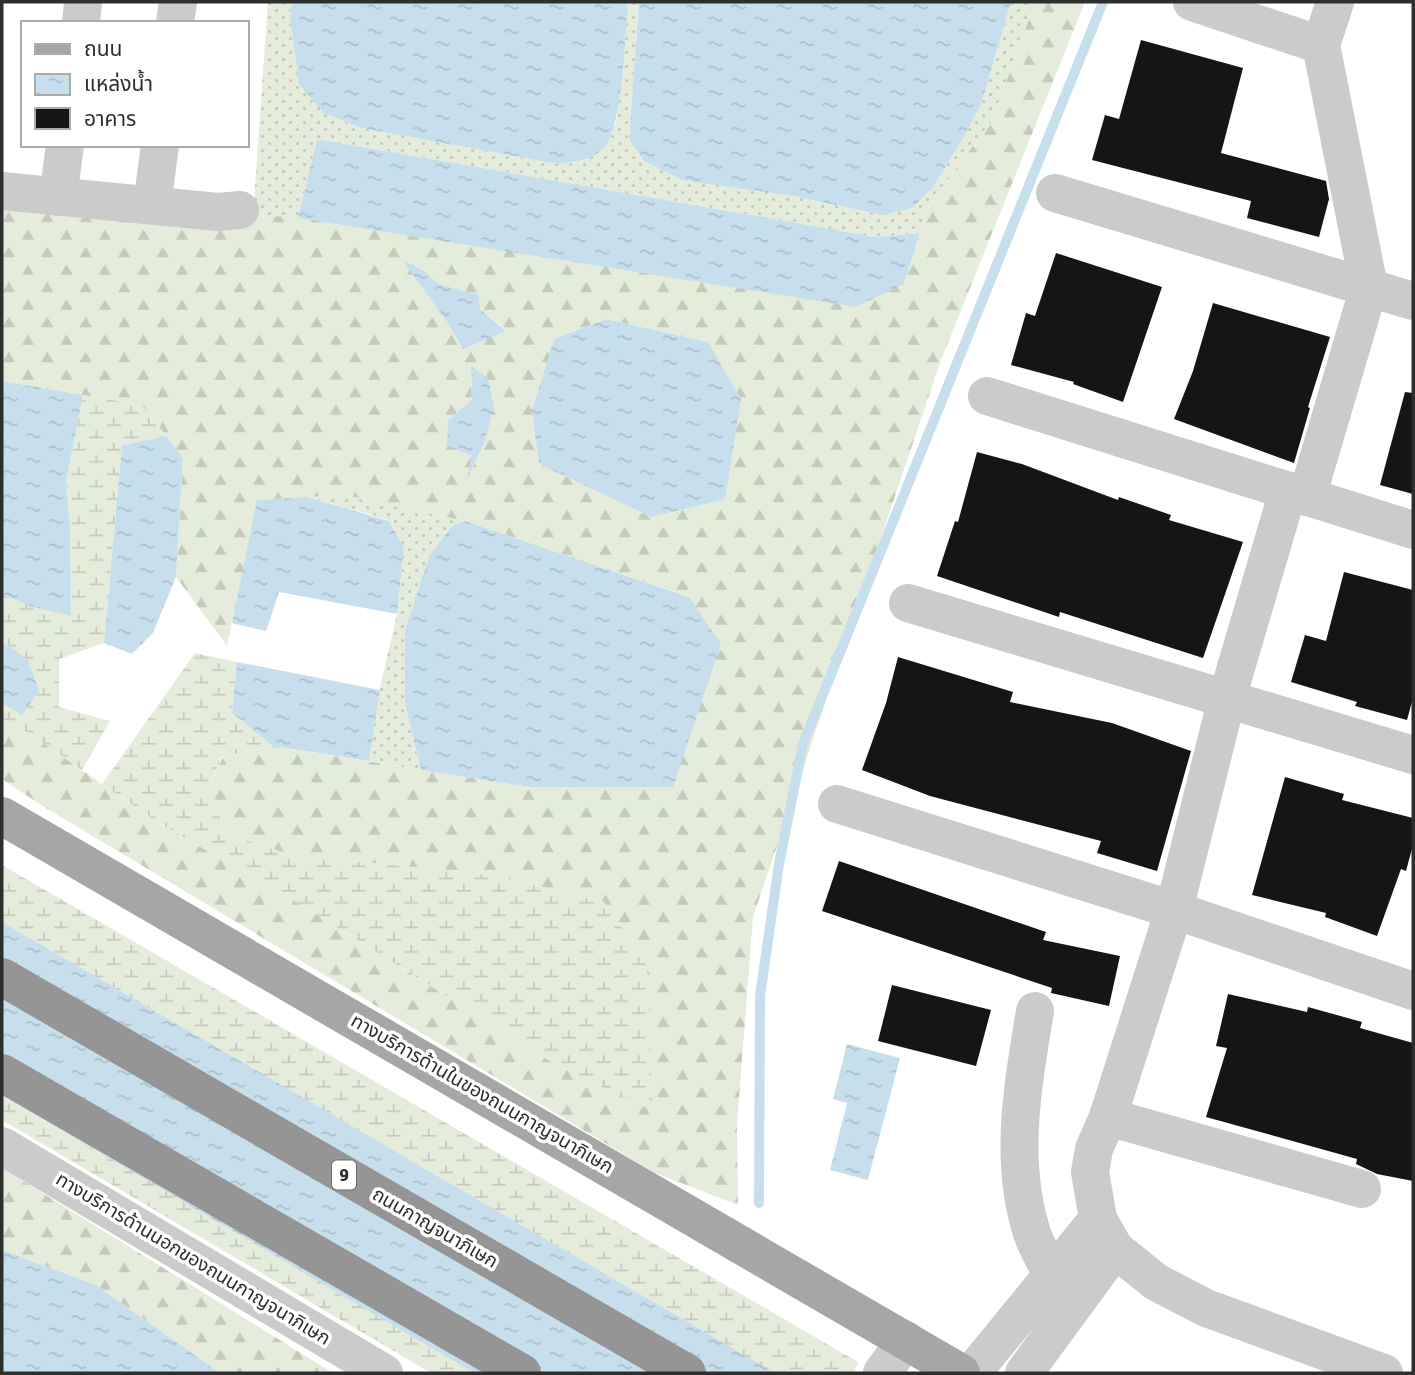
<svg xmlns="http://www.w3.org/2000/svg" width="1415" height="1375" font-family="Signika,'Noto Sans Thai',sans-serif">
<style>
.grass{fill:url(#grass-dots)}
.forest{fill:url(#forest-firs);fill-rule:evenodd}
.wetland{fill:url(#wetland-marsh)}
.water{fill:url(#water-ripples)}
.lines{fill:none;stroke-linecap:round;stroke-linejoin:round}
.stream{stroke:#c7dfec;stroke-width:10}
.building{fill:#151515}
.minor{stroke:#cbcbcb;stroke-width:38}
.major{stroke:#a6a6a6;stroke-width:38}
.highway{stroke:#959595;stroke-width:38}
.labels{text-anchor:middle;dominant-baseline:central;stroke-width:7;stroke-linejoin:round;paint-order:stroke}
.shield{fill:#fff;stroke:#6d6d6d;stroke-width:2}
.shield-label{font-size:18px;font-weight:bold;fill:#2e2e2e}
.street-label{font-size:19px;fill:#2e2e2e;stroke:#fff}
</style>
<defs>
<pattern id="grass-dots" width="8" height="8" patternUnits="userSpaceOnUse" patternTransform="scale(1.75)"><rect width="8" height="8" fill="#e5ecdb"/><path d="M2 2h.1M6 6h.1" fill="none" stroke="#c5cbbc" stroke-width="1.8" stroke-linecap="round"/></pattern>
<pattern id="forest-firs" width="22" height="20" patternUnits="userSpaceOnUse" patternTransform="scale(1.75)"><rect width="22" height="20" fill="#e5ecdb"/><path d="M5 1l3.5 6h-7zM16 11l3.5 6h-7z" fill="#c5cbbc"/></pattern>
<pattern id="wetland-marsh" width="20" height="14" patternUnits="userSpaceOnUse" patternTransform="scale(1.75)"><rect width="20" height="14" fill="#e5ecdb"/><path d="M1 5h8M5 5V1M11 12h8M15 12V8" fill="none" stroke="#c5cbbc"/></pattern>
<pattern id="water-ripples" width="26" height="14" patternUnits="userSpaceOnUse" patternTransform="scale(1.75)"><rect width="26" height="14" fill="#c7dfec"/><path d="M2 4q2-2 4 0t4 0M15 11q2-2 4 0t4 0" fill="none" stroke="#abc0cb"/></pattern>
</defs>
<rect width="100%" height="100%" fill="#fff"/>
<g class="grass">
<polygon points="268,2 292,2 290,17 324,113 361,128 557,164 616,124 628,2 639,2 629,138 794,196 882,215 933,187 959,145 981,105 1011,2 1035,2 993,119 929,205 920,233 876,237 317,139 298,218 253,215"/>
<polygon points="344,495 465,521 452,525 405,705 421,770 369,761 378,696 397,614 404,547 389,520 307,497"/>
</g>
<g class="forest">
<path d="M1035 2H1085L941 360 753 917 737 1124 738 1205 655 1173 41 805 2 779V720L27 732 157 822 300 904 558 1066 652 1110 604 902 492 875 292 855 228 835 207 791 223 757 273 746 529 787 690 597 465 521 344 495 258 500 227 646 176 577 183 458 142 405 2 381V195L313 219 904 284 929 205 993 119ZM424 271 439 284 479 295 480 309 506 330 463 348 448 323ZM606 319 708 342 725 498 651 517 539 464 554 339ZM471 367 484 443 468 478 472 456 448 420 472 400Z"/>
<polygon points="2,1168 333,1373 220,1373 96,1285 2,1250"/>
</g>
<g class="wetland">
<polygon points="83,395 142,405 166,436 122,445 104,643 59,659 59,707 110,721 82,770 27,732 2,720 2,703 22,714 8,645 2,645 2,594 29,606 71,615 70,525 66,482"/>
<polygon points="195,653 237,662 232,713 273,746 222,757 207,791 228,835 292,855 492,875 604,902 647,965 653,1111 558,1066 300,904 157,822 102,784"/>
<polygon points="2,865 858,1362 854,1373 431,1373 2,1120"/>
</g>
<g class="water">
<path d="M292 2H628C625 33 623 123 606 145 594 160 575 162 557 164L361 128 324 113 299 84 290 17Z"/>
<polygon points="639,2 1011,2 981,105 959,145 933,187 912,208 882,215 794,196 682,180 643,160 629,138"/>
<polygon points="317,139 876,237 920,233 904,284 856,307 298,218"/>
<polygon points="403,261 424,271 439,284 479,295 480,309 506,331 463,349 448,323"/>
<polygon points="606,319 708,342 741,399 725,499 651,517 539,464 532,411 554,339"/>
<polygon points="471,366 488,378 494,408 484,443 466,482 472,456 447,445 448,420 472,400"/>
<polygon points="2,381 83,395 66,482 70,525 71,616 29,606 2,594"/>
<polygon points="166,436 183,458 176,577 153,633 132,654 104,643 122,445"/>
<polygon points="307,497 389,521 404,547 397,614 279,592 266,631 232,623 257,500"/>
<polygon points="465,521 689,597 721,644 673,787 529,787 421,770 405,705 405,630 430,555 453,525"/>
<polygon points="2,645 7,645 28,660 39,691 22,715 2,703"/>
<polygon points="237,662 380,690 369,761 273,746 232,713"/>
<polygon points="2,922 775,1373 474,1373 2,1095"/>
<polygon points="847,1044 900,1058 868,1180 830,1170 847,1103 833,1099"/>
<polygon points="2,1250 96,1285 220,1373 2,1373"/>
</g>
<g class="lines">
<polyline class="stream" points="759,1203 760,996 779,864 803,744 1103,2"/>
</g>
<g class="building">
<polygon points="1141,40 1243,68 1221,153 1326,181 1329,199 1319,237 1247,218 1251,201 1092,160 1105,115 1119,119"/>
<polygon points="1056,253 1162,287 1123,402 1073,384 1074,382 1011,365 1026,313 1035,316"/>
<polygon points="1213,303 1330,337 1308,407 1310,408 1294,463 1174,419 1193,371"/>
<polygon points="1405,392 1413,393 1413,494 1380,485"/>
<polygon points="977,452 1022,464 1118,500 1119,497 1171,515 1169,520 1243,542 1203,658 1060,612 1059,617 937,576 955,521 958,522"/>
<polygon points="1344,572 1413,590 1413,698 1407,720 1355,706 1357,702 1291,682 1305,635 1326,641"/>
<polygon points="898,657 1013,692 1010,702 1112,723 1191,751 1157,871 1097,853 1101,841 930,796 862,770 886,703"/>
<polygon points="1285,777 1344,794 1342,800 1413,818 1413,845 1406,871 1401,869 1377,936 1325,917 1326,913 1252,895"/>
<polygon points="839,861 1046,932 1043,940 1120,956 1109,1006 1051,993 1052,988 822,911"/>
<polygon points="892,985 991,1010 976,1066 878,1041"/>
<polygon points="1228,994 1307,1012 1308,1007 1362,1022 1360,1028 1413,1043 1413,1181 1377,1174 1356,1164 1357,1159 1206,1117 1227,1048 1216,1046"/>
</g>
<g class="lines">
<g class="minor">
<polyline points="1192,2 1321,45"/>
<polyline points="81,23 83,2"/>
<polyline points="175,23 178,2"/>
<polyline points="2,191 218,212 240,210"/>
<polyline points="1055,193 1413,301"/>
<polyline points="58,197 65,145"/>
<polyline points="152,205 160,145"/>
<polyline points="987,396 1413,530"/>
<polyline points="1288,491 1227,698 1174,910 1108,1117 1094,1149 1090,1172 1098,1219 1115,1249 1156,1282 1206,1308 1384,1373"/>
<polyline points="1307,497 1369,287 1321,45 1335,2"/>
<polyline points="908,603 1413,755"/>
<polyline points="837,804 1174,910 1413,991"/>
<path d="M1035 1011C1023 1085 1008 1162 1033 1236 1038 1249 1046 1262 1052 1275"/>
<polyline points="1108,1117 1362,1189"/>
<polyline points="2,1146 384,1373"/>
<polyline points="882,1373 906,1340"/>
<polyline points="972,1373 1098,1219"/>
<polyline points="1024,1373 1115,1249"/>
</g>
<polyline class="major" points="2,816 961,1373"/>
<g class="highway">
<polyline points="2,977 687,1373"/>
<polyline points="2,1073 522,1373"/>
</g>
</g>
<g class="labels">
<rect class="shield" x="332" y="1160.5" width="24" height="29" rx="5"/>
<g class="shield-label">
<text x="344" y="1175">9</text>
</g>
<g class="street-label">
<text transform="translate(482 1094) rotate(30)">ทางบริการด้านในของถนนกาญจนาภิเษก</text>
<text transform="translate(435 1228) rotate(30)">ถนนกาญจนาภิเษก</text>
<text transform="translate(193 1259) rotate(31)">ทางบริการด้านนอกของถนนกาญจนาภิเษก</text>
</g>
</g>
<rect width="1415" height="1375" fill="none" stroke="#2e2e2e" stroke-width="7"/>
<rect x="21" y="21" width="228" height="126" fill="#ffffff" stroke="#ababab" stroke-width="2"/>
<rect x="35" y="44" width="35" height="10" fill="#a6a6a6" stroke="#ababab" stroke-width="2"/>
<text x="84" y="56" font-size="21" fill="#2e2e2e">ถนน</text>
<rect x="35" y="74" width="35" height="21" fill="url(#water-ripples)" stroke="#ababab" stroke-width="2"/>
<text x="84" y="91" font-size="21" fill="#2e2e2e">แหล่งน้ำ</text>
<rect x="35" y="108" width="35" height="21" fill="#151515" stroke="#ababab" stroke-width="2"/>
<text x="84" y="126" font-size="21" fill="#2e2e2e">อาคาร</text>
</svg>
